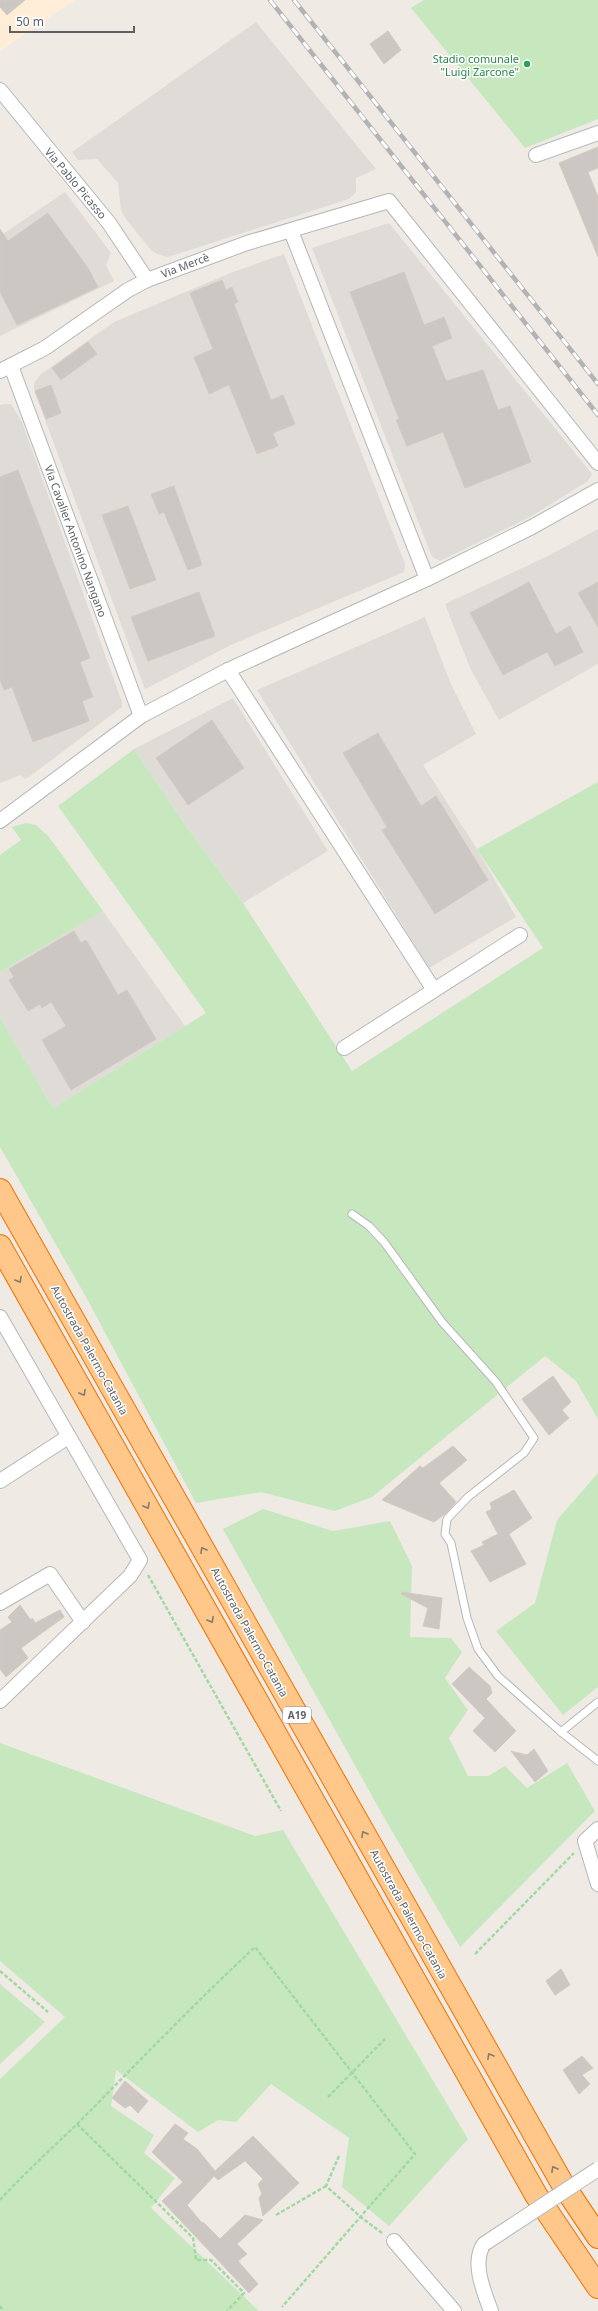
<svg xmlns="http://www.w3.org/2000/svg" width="598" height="2311" font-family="'Noto Sans',sans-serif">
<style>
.commercial{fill:#ffedd8}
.industrial{fill:#dfdcd8}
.green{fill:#c7e8be}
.building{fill:#ccc7c2;stroke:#d4cac1}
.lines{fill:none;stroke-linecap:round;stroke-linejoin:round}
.service-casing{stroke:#b4b8bb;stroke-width:9}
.minor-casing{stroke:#b4b8bb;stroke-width:16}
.motorway-casing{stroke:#f27100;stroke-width:24}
.path{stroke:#a0daa3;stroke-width:2.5;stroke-dasharray:4 2;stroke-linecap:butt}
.service{stroke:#fff;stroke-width:7}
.minor{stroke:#fff;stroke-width:14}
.motorway{stroke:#ffc88a;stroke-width:22}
.rail-casing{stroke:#b2b3b4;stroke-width:4.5}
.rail{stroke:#fff;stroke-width:3;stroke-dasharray:9;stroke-linecap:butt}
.minor-bridge-casing{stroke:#b4b8bb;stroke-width:16;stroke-linecap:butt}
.minor-bridge{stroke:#fff;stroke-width:14}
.oneway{stroke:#847b6e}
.leisure-dot{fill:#2e9e5b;stroke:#fff;stroke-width:1.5}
.labels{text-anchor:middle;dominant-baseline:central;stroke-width:3;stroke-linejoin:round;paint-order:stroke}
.shield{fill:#fff;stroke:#8c9093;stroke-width:1}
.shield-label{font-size:10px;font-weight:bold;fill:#5b6165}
.leisure-label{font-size:11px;fill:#27864d;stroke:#fff;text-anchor:end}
.street-label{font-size:11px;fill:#5b6165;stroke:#fff}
</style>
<rect width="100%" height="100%" fill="#efeae3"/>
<polygon class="commercial" points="0,0 75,0 0,51"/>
<g class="industrial">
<polygon points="256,22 376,169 356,178 356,192 349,199 168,257 157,254 150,249 126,219 121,210 118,183 97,159 78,160 72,152"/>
<polygon points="65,192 111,253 106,265 114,281 0,336 0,236"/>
<polygon points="389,223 592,474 588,481 530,517 440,561 432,557 312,248"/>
<polygon points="284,254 405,564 404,572 233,644 145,689 34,390 34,383 41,374 114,322 233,272"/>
<polygon points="3,404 11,404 22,422 122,702 122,707 29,777 25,779 21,775 0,783 0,405"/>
<polygon points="598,529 598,664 499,720 470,668 445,604 548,556"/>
<polygon points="425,617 450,682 476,734 423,765 477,849 516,917 429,968 257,690"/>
<polygon points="233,698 328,851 243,903 184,823 134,749"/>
<polygon points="103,911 185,1026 53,1108 0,1018 0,972"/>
</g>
<g class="green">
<polygon points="424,0 598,0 598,119 525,148 411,8"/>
<polygon points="134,749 184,823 243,903 352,1071 543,948 477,849 598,782 598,1419 576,1381 545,1356 372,1497 335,1511 261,1492 196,1503 86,1297 0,1147 0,1018 53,1108 206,1013 58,806"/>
<polygon points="26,823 36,825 49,837 103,911 0,972 0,855 21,840 12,827"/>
<polygon points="598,1473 598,1687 563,1715 496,1631 535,1603 557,1520"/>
<polygon points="263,1509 333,1531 390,1521 412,1566 410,1637 451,1638 462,1652 445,1678 468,1710 449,1738 468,1776 488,1776 505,1766 527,1788 567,1763 595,1811 460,1947 386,1821 223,1529"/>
<polygon points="0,1743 255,1836 283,1830 468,2139 389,2226 342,2187 349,2138 271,2084 236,2122 218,2120 198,2132 116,2070 111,2106 154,2135 144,2153 175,2178 151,2208 259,2311 0,2311 0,2079 65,2017 0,1961"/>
<polygon points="0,1984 45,2022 0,2064"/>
</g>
<g class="building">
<polygon points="0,0 25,0 7,15 0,7"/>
<polygon points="388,31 401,50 384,64 370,44"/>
<polygon points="598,147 598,168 588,172 598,197 598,257 559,163"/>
<polygon points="48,213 88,268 98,287 17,325 0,292 0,229 8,241"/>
<polygon points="404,272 424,325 444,317 452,338 432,346 446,381 483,370 498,410 510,406 531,462 465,488 443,432 407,446 396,420 399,419 350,292"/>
<polygon points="222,280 226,290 232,287 238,302 234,304 271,400 283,395 295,424 273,433 278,446 257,454 229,385 209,394 194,357 213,349 190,293"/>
<polygon points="88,342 97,354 61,380 52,368"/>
<polygon points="51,385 61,413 46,419 35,391"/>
<polygon points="18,470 90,658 80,662 93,697 82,701 89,721 33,742 12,687 4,690 0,680 0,477"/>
<polygon points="174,486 202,565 188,570 164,512 159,514 151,494"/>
<polygon points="128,506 156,580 130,589 102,515"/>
<polygon points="529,582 556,634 570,626 583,652 555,666 547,652 503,675 470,613"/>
<polygon points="598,582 598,627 578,593"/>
<polygon points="199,592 215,636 148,661 131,617"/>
<polygon points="212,720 244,768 188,805 156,758"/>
<polygon points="378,733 421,806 436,796 488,880 435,914 382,830 387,827 343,753"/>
<polygon points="74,931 81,943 86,940 118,995 127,990 156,1039 71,1090 42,1040 66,1026 51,1002 42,1008 40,1004 28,1011 9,980 14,977 9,969"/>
<polygon points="553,1376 571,1402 562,1410 569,1418 549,1435 522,1399"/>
<polygon points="453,1446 467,1460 439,1483 456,1502 446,1513 434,1522 382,1500 420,1466 423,1468"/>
<polygon points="514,1490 532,1518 509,1534 526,1564 490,1582 471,1551 484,1545 482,1542 498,1534 486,1512 492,1509 490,1503"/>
<polygon points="402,1592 442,1598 439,1629 423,1626 428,1608 401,1594"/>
<polygon points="20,1605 30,1619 33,1619 35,1623 60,1610 64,1617 21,1648 28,1658 6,1677 0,1669 0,1630 12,1622 8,1617"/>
<polygon points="469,1667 490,1686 492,1693 486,1699 516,1731 495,1752 473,1731 485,1718 452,1684"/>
<polygon points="534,1749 548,1771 535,1782 511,1751 527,1755"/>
<polygon points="561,1969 570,1985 555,1995 546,1981"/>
<polygon points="582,2056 593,2068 582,2075 590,2084 579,2094 563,2070"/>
<polygon points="125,2081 148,2101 138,2113 130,2105 125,2108 112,2098"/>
<polygon points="175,2124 188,2133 183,2139 197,2149 215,2171 253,2136 299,2183 263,2216 259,2198 262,2194 258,2184 263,2179 245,2161 218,2180 214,2176 187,2205 202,2223 203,2222 220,2239 245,2215 263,2220 237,2244 247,2254 238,2261 258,2284 249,2293 162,2201 183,2182 152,2152"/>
</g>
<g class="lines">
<defs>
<g id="service">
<polyline points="352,1214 369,1226 384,1242 442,1322 496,1382 534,1438 524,1453 468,1497 447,1519 445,1534 451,1543 467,1618 478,1649 498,1676 561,1732 598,1761"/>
<polyline points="561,1732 598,1702"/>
</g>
<g id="minor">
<polyline points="0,90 109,223 147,280"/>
<polyline points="536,155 598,133"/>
<polyline points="291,231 427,579"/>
<polyline points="11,366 141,716"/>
<polyline points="0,371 45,348 128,290 147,280 247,243 389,201 598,463"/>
<polyline points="228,670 434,990"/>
<polyline points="0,821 141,716 228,670 427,579 532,527 598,490"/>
<polyline points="344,1048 520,935"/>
<polyline points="0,1317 140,1560 130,1576 0,1701"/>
<polyline points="0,1481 68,1437"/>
<polyline points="0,1603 50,1574 83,1622"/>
<polyline points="598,1829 585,1841 598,1884"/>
<polyline points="394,2241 454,2311"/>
<path d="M484 2244C471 2262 484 2292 491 2311"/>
</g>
<g id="motorway">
<polyline points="0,1190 562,2183 598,2237"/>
<polyline points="0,1246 536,2195 598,2287"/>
</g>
</defs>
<use href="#service" class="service-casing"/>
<use href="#minor" class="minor-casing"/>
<use href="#motorway" class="motorway-casing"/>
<g class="path">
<polyline points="148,1575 281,1811"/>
<polyline points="475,1954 574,1853"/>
<polyline points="0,1971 48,2012"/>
<polyline points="328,2097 385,2039"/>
<polyline points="77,2124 193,2238 196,2260 211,2260 244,2293 227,2311"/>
<polyline points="339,2156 326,2186 362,2218 382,2233"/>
<path d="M0 2200C30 2167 64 2138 95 2106 148 2052 200 1998 255 1947L415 2154 282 2307"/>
<polyline points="276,2215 326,2186"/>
<polyline points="0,2306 3,2311"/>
</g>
<use href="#service" class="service"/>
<use href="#minor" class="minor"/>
<use href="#motorway" class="motorway"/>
<defs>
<g id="rail">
<polyline points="270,0 598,415"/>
<polyline points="294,0 598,384"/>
</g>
</defs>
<use href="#rail" class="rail-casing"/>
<use href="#rail" class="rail"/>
<defs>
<polyline id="minor-bridge" points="484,2244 598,2169"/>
</defs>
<use href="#minor-bridge" class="minor-bridge-casing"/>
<use href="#minor-bridge" class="minor-bridge"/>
</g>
<defs><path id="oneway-chevron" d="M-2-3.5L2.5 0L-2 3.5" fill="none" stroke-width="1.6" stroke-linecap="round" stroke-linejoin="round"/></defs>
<g class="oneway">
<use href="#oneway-chevron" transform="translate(19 1280) rotate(61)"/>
<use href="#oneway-chevron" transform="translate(83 1393) rotate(61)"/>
<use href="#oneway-chevron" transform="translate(147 1506) rotate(61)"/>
<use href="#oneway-chevron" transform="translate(203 1550) rotate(-119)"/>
<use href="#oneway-chevron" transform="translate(211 1620) rotate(61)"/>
<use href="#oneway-chevron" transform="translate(364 1834) rotate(-119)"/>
<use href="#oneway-chevron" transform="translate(490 2056) rotate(-119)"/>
<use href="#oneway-chevron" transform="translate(554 2169) rotate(-119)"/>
</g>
<circle class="leisure-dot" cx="527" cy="64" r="4"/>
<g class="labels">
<rect class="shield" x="283" y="1707" width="28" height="16" rx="3"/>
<g class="shield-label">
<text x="297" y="1715">A19</text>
</g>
<g class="leisure-label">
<text x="519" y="58">Stadio comunale<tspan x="519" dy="13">"Luigi Zarcone"</tspan></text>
</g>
<g class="street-label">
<text transform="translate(76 183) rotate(50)">Via Pablo Picasso</text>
<text transform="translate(185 265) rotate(-21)">Via Mercè</text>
<text transform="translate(76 541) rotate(70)">Via Cavalier Antonino Nangano</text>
<text transform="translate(90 1350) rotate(61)">Autostrada Palermo-Catania</text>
<text transform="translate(250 1632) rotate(61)">Autostrada Palermo-Catania</text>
<text transform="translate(409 1914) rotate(61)">Autostrada Palermo-Catania</text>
</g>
</g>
<path d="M10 26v6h124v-6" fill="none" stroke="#5b6165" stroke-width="2"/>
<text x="16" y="26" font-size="12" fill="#5b6165" stroke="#ffffff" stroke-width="3" paint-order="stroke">50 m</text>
</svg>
